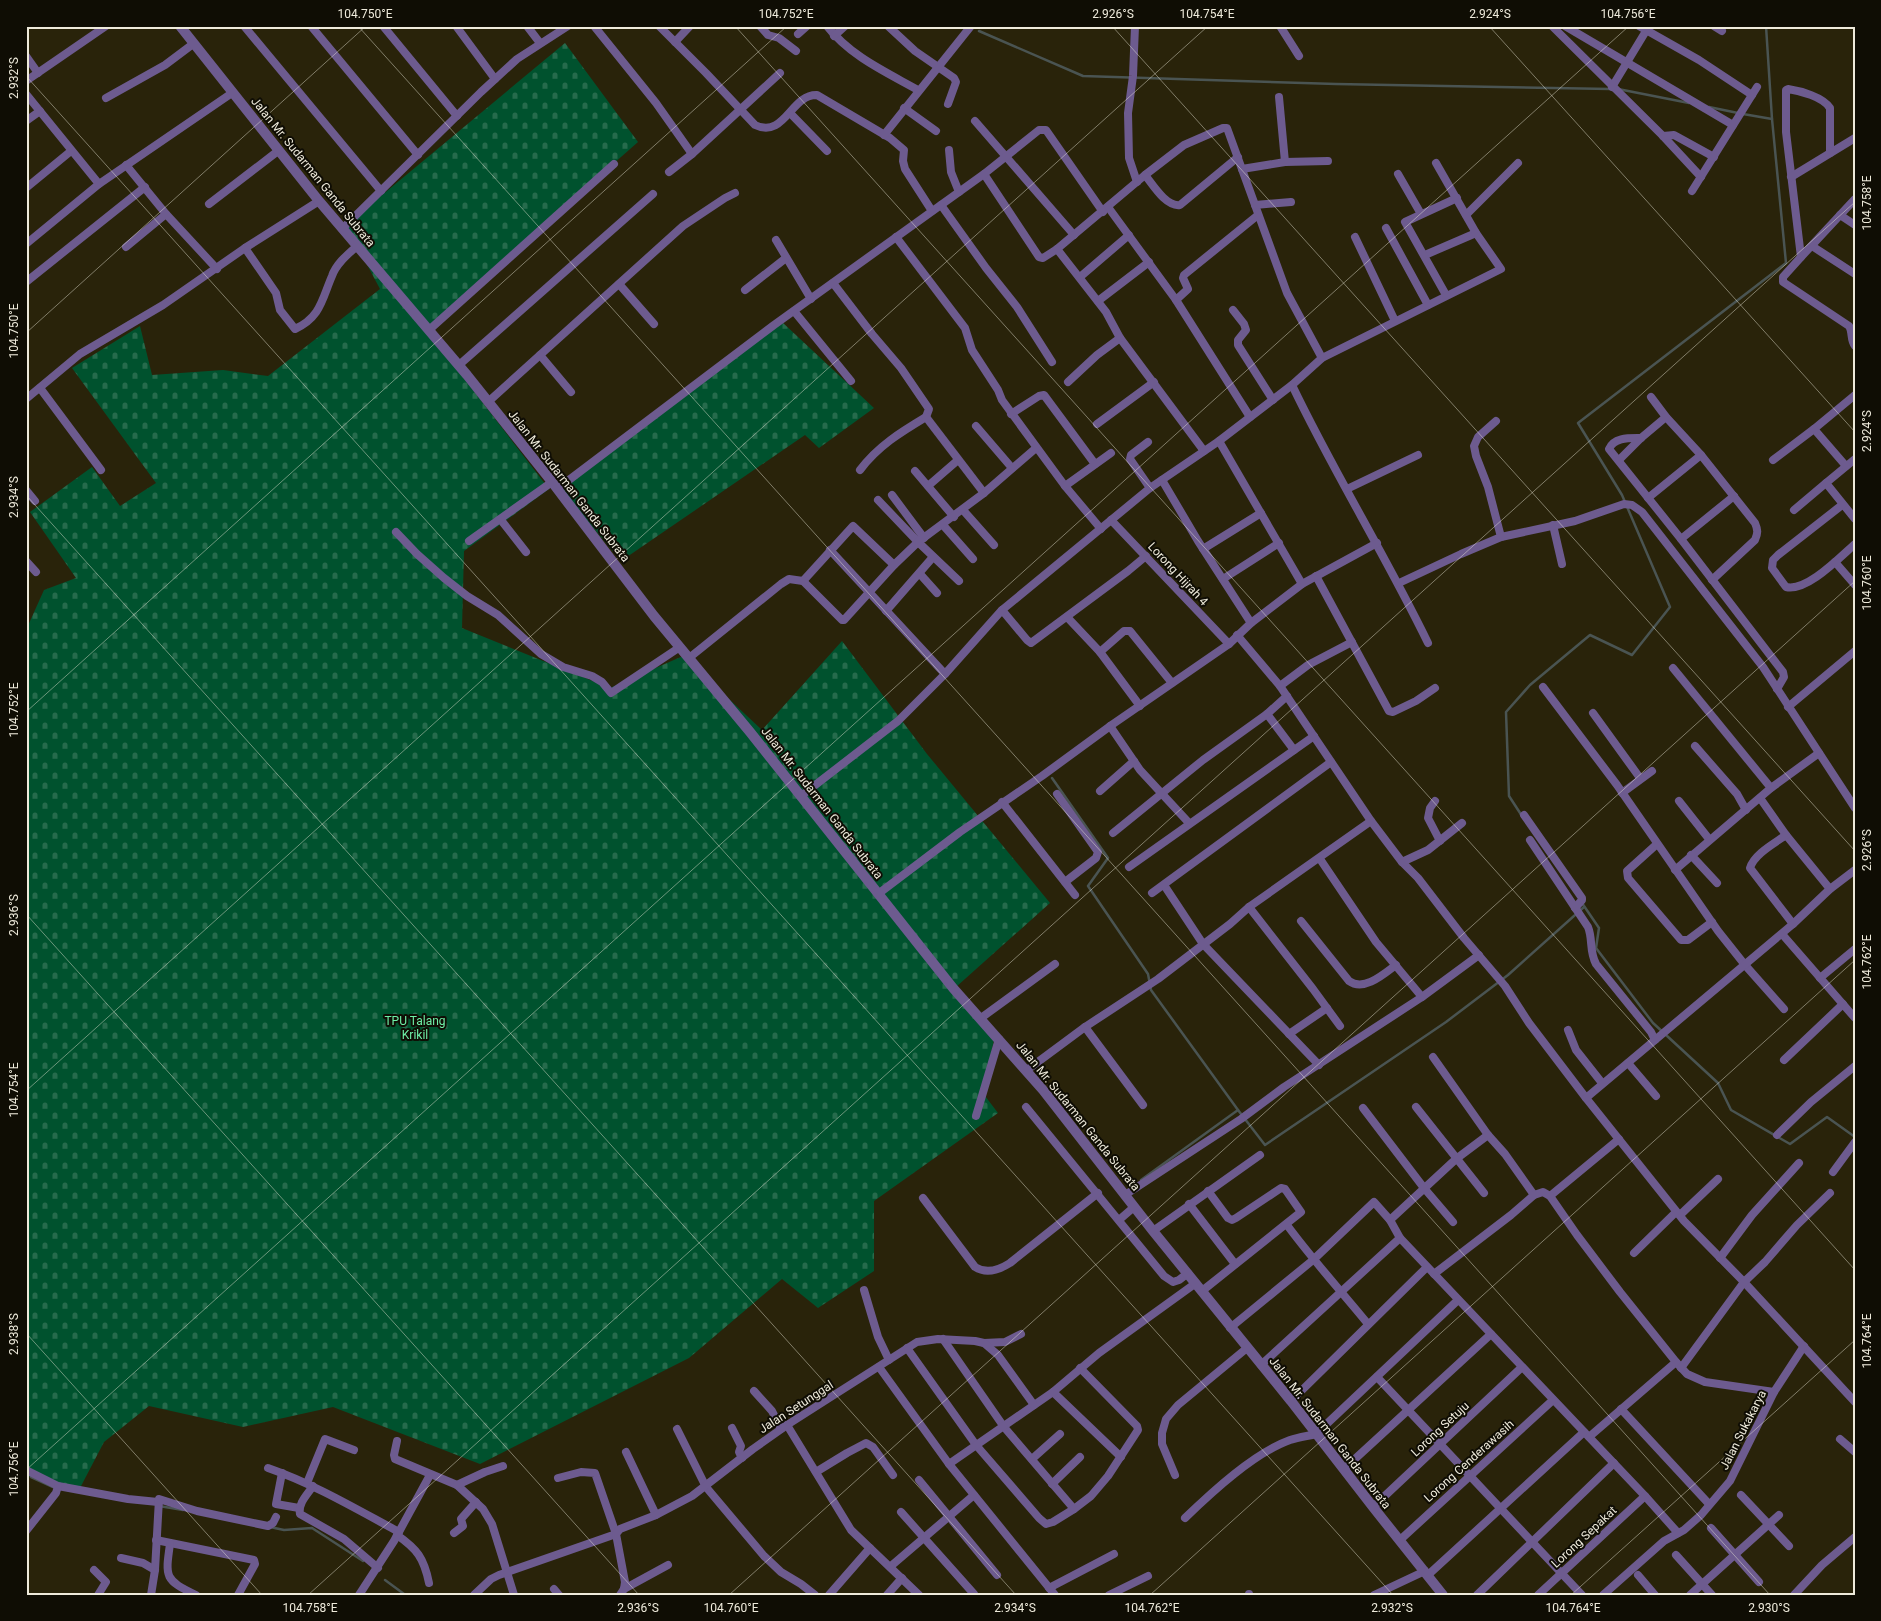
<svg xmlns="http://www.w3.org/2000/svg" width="1881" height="1621" font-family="Roboto,sans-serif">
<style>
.cemetery{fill:url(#cemetery-stones)}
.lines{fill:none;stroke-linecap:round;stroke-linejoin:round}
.stream{stroke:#4a5452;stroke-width:2.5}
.minor{stroke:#6d5b8f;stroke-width:8}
.tertiary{stroke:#6d5b8f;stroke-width:10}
.ticks{fill:none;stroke:#eeeadb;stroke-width:1;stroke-opacity:0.45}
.labels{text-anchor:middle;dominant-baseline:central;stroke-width:4;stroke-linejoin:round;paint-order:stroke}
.street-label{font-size:12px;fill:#eeeadb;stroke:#0f0d04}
.park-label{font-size:12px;fill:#6ff1a8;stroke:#0f0d04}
.neatline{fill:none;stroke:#eeeadb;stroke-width:2}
.ticks-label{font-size:12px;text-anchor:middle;fill:#eeeadb}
</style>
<defs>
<pattern id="cemetery-stones" width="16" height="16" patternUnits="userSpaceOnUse" patternTransform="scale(1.25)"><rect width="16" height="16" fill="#00522e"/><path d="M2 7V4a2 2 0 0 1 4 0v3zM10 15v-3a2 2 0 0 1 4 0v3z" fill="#266b4c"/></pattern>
</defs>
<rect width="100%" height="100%" fill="#29230a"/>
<g class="cemetery">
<polygon points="565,43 638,142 426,329 549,489 464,551 462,628 610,688 683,656 762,730 842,641 927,754 1050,903 956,987 994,1040 982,1092 998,1113 874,1201 874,1271 818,1308 782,1279 689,1358 480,1464 333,1407 243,1427 149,1406 104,1442 80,1488 26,1476 26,630 44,590 76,578 30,512 92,467 120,506 156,483 72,368 140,326 152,375 223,370 268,376 380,289 346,225"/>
<polygon points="782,322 874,408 819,448 805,435 621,561 559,487"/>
</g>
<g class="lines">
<g class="stream">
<polyline points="979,31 1083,76 1336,84 1610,89"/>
<polyline points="1618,89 1689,103"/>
<polyline points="1709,107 1738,113"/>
<polyline points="1743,114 1772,119"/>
<polyline points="1052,778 1108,858 1088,886 1148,974 1151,990 1238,1110"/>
<polyline points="1522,816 1509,796 1506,712 1530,685 1590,635 1632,655 1670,607 1622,495 1578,423 1786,263 1772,119 1766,26"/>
<polyline points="1582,903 1599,928 1596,948 1653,1023 1718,1083 1731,1110 1790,1144 1827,1117 1855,1137"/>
<polyline points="1141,1180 1238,1110 1265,1145 1446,1022 1508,975 1584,907"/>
<polyline points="31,1477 53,1487"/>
<polyline points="159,1506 183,1510"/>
<polyline points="270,1527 284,1530 312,1528 363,1561"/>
<polyline points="385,1580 404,1594 409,1595"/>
</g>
<g class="minor">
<polyline points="244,26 381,191"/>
<polyline points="311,26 418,155"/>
<polyline points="383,26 457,116"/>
<polyline points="456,26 495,79"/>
<polyline points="527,26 540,43"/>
<polyline points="594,26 656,103 692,154"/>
<path d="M659 26 706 73 755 125C785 139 791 94 817 95L890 138 904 150 903 161 905 169 932 211"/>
<polyline points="760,26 768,35 779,38 796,51"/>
<path d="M827 26C850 56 886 72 918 90"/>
<polyline points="888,26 915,51 954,78 956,82 948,104"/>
<polyline points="1135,26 1133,76 1128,113 1129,158 1137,182"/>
<polyline points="1280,26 1299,56"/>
<polyline points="1552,26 1663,136 1701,177"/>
<polyline points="1565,26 1733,125"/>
<polyline points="1639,26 1699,60 1752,95"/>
<polyline points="1714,26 1722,31"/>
<polyline points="798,34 807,26"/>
<polyline points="834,36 845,26"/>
<polyline points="675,42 690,26"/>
<polyline points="26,56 38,73"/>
<polyline points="26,81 106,26"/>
<polyline points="1612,87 1649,26"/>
<polyline points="26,94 99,184"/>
<polyline points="1279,97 1285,162"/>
<polyline points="106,98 165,65 193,44"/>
<polyline points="904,108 936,131"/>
<polyline points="790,113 827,151"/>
<polyline points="26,121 40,111"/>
<polyline points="975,121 1074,235"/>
<polyline points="884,135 971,26"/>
<polyline points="1663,136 1674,135 1714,157"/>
<polyline points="949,150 951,172 959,192"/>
<path d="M1830 153V108C1823 97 1801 91 1788 89L1786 90V132L1801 257 1783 277V282L1849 326C1853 332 1850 340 1855 346"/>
<polyline points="126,165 166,214 217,269"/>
<polyline points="1242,169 1285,162 1328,161"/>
<polyline points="669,172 692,154 780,73"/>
<polyline points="984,174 1039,257 1043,258 1057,249 1145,175 1184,145 1223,128 1227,128 1287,293 1322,358"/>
<polyline points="1398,174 1421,214"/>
<path d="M1145 175C1153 185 1166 207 1180 205L1238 157"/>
<polyline points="1791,177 1855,138"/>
<polyline points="26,188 71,151"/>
<polyline points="1692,191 1757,87"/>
<polyline points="209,204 278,151"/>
<polyline points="941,205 986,268 1017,307 1052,362"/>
<polyline points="1255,205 1291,202"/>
<polyline points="1108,207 1176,300 1250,417"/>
<polyline points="1466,215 1518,163"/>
<polyline points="1840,215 1855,225"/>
<polyline points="1386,228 1428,305"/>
<polyline points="342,229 481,92 517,59 568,26"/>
<polyline points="896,237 965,328 972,350 998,390 1002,400 1065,486 1101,529"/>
<polyline points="1355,237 1395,321"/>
<polyline points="776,240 811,299"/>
<polyline points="26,244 99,184 232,93"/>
<polyline points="1812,246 1855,274"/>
<polyline points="126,247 166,214"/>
<path d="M245 248 276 293 280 310 295 329C321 317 322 299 332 276 336 264 348 254 357 246"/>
<polyline points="1057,249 1106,312 1120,338 1204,451"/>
<polyline points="1425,255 1476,233"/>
<polyline points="1801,257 1855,199"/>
<polyline points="1080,277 1129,235"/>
<polyline points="26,282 145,187"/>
<path d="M833 283 872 334 901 368 929 409 926 417C901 432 878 446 860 470"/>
<polyline points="619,284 654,324"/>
<polyline points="745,290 786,258"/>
<polyline points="1446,295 1405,222 1457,198"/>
<polyline points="1176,300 1188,289 1183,278 1184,275 1258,215"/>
<polyline points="1098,301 1149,262"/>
<polyline points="1233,310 1244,324 1246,330 1238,340 1238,345 1273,400"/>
<polyline points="794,311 851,381"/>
<polyline points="429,330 614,164"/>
<polyline points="540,355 571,392"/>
<polyline points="459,365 653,194"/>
<polyline points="1068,382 1097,355 1120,338"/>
<path d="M1292 385C1334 473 1386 556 1428 643"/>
<polyline points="40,388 101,470"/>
<path d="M1651 397 1666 417 1701 455 1755 523C1758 530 1758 533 1755 540L1712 580"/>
<polyline points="26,399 80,354 163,305 245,248 319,201"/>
<polyline points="488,402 683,226 725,198 735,193"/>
<polyline points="1011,414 1039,396 1044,395 1095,464"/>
<polyline points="926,417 984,493"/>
<polyline points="1496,421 1478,437 1474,446 1476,456 1488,487 1501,537"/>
<polyline points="1097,424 1154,382"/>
<polyline points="976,426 1012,468"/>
<polyline points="1814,429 1855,395"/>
<path d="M1641 438C1629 438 1614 437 1609 449L1681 539 1783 672 1784 677 1777 689"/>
<polyline points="1219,441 1302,584"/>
<polyline points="1148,442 1131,455 1130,459 1150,488"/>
<polyline points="1855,459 1826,483 1855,519"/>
<polyline points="1619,460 1641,438 1666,417"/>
<polyline points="1773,460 1814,429 1846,466"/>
<polyline points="915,471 954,517"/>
<polyline points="1162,480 1198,541 1251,623"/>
<polyline points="928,486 958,460"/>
<polyline points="1065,486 1111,453"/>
<polyline points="557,489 774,325 984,174 1039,130 1046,130 1103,212"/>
<polyline points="1347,489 1418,455"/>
<polyline points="26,490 35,501"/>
<polyline points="892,495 924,538"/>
<polyline points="1648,498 1701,455"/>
<polyline points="878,500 918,542 959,581"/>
<path d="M1842 505 1778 555 1773 560 1772 568 1786 587C1807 592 1840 557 1855 544"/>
<polyline points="963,510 994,545"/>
<polyline points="1794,510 1826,483"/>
<polyline points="501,520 526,552"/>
<polyline points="1111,520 1229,644"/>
<polyline points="943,525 973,559"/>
<polyline points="1553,525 1562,564"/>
<polyline points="396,532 417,554 444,578 467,596 498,615 541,654 563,667 592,676 602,682 611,693 680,647"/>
<polyline points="1681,539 1734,496"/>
<polyline points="469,541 552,482"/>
<polyline points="1203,549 1261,513"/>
<polyline points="830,550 945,674"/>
<polyline points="26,561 36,572"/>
<polyline points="1835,562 1855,585"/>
<polyline points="920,574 937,593"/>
<polyline points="1316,576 1389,711 1393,712 1416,701 1435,688"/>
<polyline points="1223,579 1279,543"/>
<polyline points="803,581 853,526 894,565"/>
<polyline points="1399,583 1461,554 1501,537 1575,521 1624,504 1632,505 1642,512 1763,667 1855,808"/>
<polyline points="1002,610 1027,640 1031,643 1128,571 1146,556"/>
<polyline points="886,611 933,557"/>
<polyline points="1067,617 1100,652 1140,706"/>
<polyline points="1237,635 1280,686"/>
<polyline points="1352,642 1308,665 1280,686 1371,821 1402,862 1418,878 1464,938 1505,986 1529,1023 1586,1098 1684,1221 1744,1282 1855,1402"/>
<polyline points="1100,652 1124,631 1130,631 1172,683"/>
<polyline points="689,658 781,584 789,579 803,581 842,620 844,620 894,565 918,542 984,493 1036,448"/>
<polyline points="1673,668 1771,788"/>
<polyline points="1543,687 1617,785 1718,931 1745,965 1784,1009"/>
<polyline points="1788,707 1855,651"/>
<polyline points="1593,713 1640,778"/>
<polyline points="1267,714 1294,750"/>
<polyline points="1110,726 1140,770 1189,823"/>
<polyline points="1695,746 1737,794 1746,810"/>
<polyline points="1100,791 1134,761"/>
<polyline points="1622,793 1652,771"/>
<polyline points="1057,794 1098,852 1096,858 1065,882"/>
<polyline points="801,796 898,721 945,674 1002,610 1150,488 1219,441 1292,385 1322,358 1501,269 1476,233 1436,163"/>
<polyline points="1760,798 1786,835 1830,889"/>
<polyline points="1435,801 1430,808 1428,818 1440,841"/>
<polyline points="1679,801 1709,839"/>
<polyline points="1002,802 1075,895"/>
<polyline points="1524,815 1582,898 1582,900 1575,908"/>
<polyline points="1113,833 1203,760 1267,714 1287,696"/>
<path d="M1786 835C1775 843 1754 854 1750 868L1793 924"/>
<path d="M1530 840 1588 927C1593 939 1589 951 1596 964L1651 1032 1655 1040"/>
<polyline points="1657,844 1627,871 1628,878 1681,940 1688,940 1712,922"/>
<polyline points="1691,855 1717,883"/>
<polyline points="1320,859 1376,942 1422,997"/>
<polyline points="1402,862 1428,850 1462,823"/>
<polyline points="1129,867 1314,736"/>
<polyline points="1675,870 1771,788 1819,753"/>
<polyline points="1164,885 1203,944 1319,1065"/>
<polyline points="1152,893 1331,762"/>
<polyline points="878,894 960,832 1042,776 1113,724 1229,644 1251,623 1302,584 1377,543"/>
<polyline points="1249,907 1313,989 1340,1026"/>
<path d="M1301 921 1349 981C1364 992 1384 974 1396 965"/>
<polyline points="1782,934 1855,1018"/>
<polyline points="1820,978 1855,949"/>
<polyline points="981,1018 1055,964"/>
<polyline points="1085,1027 1143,1105"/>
<polyline points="1568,1030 1576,1050 1602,1083"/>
<polyline points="1289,1034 1327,1008"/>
<polyline points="1433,1057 1488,1135 1505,1154 1534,1195"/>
<polyline points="1784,1060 1843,1004"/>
<polyline points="1628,1063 1656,1096"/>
<polyline points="1027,1070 1085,1027 1158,979 1230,924 1249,907 1371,821"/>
<polyline points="1586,1098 1793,924 1830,889 1855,870"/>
<polyline points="1026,1107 1164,1276 1173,1282 1179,1280 1188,1273"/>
<polyline points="1416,1107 1484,1193"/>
<polyline points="1363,1108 1424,1188 1453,1222"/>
<polyline points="976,1116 999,1039"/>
<polyline points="1777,1135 1811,1102 1855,1066"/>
<polyline points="1833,1172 1855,1142"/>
<polyline points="1125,1195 1241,1119 1284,1087 1422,997 1479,955"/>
<polyline points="1550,1196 1619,1139"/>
<path d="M923 1198 975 1267C986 1274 999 1270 1010 1263L1098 1193"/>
<polyline points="1189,1204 1235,1264"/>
<polyline points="1680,1215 1718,1179"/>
<polyline points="1119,1220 1134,1207"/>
<polyline points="1390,1220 1456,1159 1488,1135"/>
<path d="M1287 1225C1312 1259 1341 1291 1368 1324"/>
<polyline points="1153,1231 1260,1155"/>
<polyline points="1634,1253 1676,1212"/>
<polyline points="1720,1258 1752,1215 1799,1163"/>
<polyline points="1434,1274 1511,1215 1534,1195 1543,1192 1550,1196 1577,1235 1620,1292 1676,1362 1687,1374 1705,1382 1774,1392"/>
<polyline points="864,1290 878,1337 889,1360"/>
<polyline points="1202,1291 1301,1212 1285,1189 1281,1188 1236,1218 1232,1220 1228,1218 1208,1191"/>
<polyline points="1230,1328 1313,1260 1374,1202 1390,1220 1400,1238 1645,1496 1678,1533"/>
<polyline points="943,1339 1004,1427 1074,1509"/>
<polyline points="984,1343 1005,1342 1021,1334"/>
<polyline points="907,1348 976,1445 1039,1518 1046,1524 1053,1522 1074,1509 1091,1496 1108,1476 1138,1430 1137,1426 1080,1368"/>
<polyline points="1261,1365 1400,1238"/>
<polyline points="879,1367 949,1464 1055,1595"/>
<polyline points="1681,1368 1744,1282 1765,1262 1797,1225 1830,1193"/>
<polyline points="1377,1377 1582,1595"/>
<polyline points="754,1391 772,1411 781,1429"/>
<polyline points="1053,1392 1121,1457"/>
<polyline points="1291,1401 1427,1267"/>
<polyline points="1621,1409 1709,1504"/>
<polyline points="787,1425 851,1530 919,1595"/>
<polyline points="732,1428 741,1446 739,1452 742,1458"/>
<polyline points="677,1429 706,1487 764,1556 781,1572 801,1584 815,1595"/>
<polyline points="1589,1437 1676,1362"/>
<polyline points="1840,1439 1855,1452"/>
<polyline points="397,1441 394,1455 395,1459 457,1485 483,1509 492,1524 514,1595"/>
<polyline points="626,1452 656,1515"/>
<polyline points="1032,1459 1060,1434"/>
<polyline points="949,1464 1053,1392 1099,1353 1196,1283"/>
<path d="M268 1468C314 1484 356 1509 399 1532"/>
<polyline points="1344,1469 1491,1334"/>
<polyline points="26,1470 58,1486 128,1499 158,1502"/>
<polyline points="816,1472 847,1453 866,1443 873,1447 893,1475"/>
<polyline points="282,1473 276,1504 299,1508"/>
<polyline points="1175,1475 1162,1444 1162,1433 1166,1419 1178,1405 1247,1348"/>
<polyline points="919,1480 997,1575"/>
<polyline points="307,1483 325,1439 354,1450"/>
<polyline points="1052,1484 1080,1457"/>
<polyline points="457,1485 485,1472 503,1466"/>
<path d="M313 1486C307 1495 298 1503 300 1514L344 1539 378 1568"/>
<polyline points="1741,1495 1789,1546"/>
<polyline points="1373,1507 1522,1367"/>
<polyline points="901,1512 974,1594"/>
<path d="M1185 1518C1212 1492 1254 1453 1290 1440 1299 1437 1308 1436 1316 1434L1458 1300"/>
<polyline points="1711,1528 1759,1582"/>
<polyline points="26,1531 56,1493 58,1486"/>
<polyline points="454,1533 463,1526 461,1519 476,1502"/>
<path d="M397 1535C417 1549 424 1558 429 1583"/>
<polyline points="156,1540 254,1560 255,1564 238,1595"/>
<polyline points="1400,1540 1553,1400"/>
<path d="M170 1544C165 1578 165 1580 196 1595"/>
<polyline points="1676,1555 1712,1595"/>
<polyline points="121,1558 143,1563 155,1570"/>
<polyline points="891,1566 974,1495"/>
<polyline points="94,1570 106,1582 98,1595"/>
<polyline points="1428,1575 1584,1432"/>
<polyline points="1638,1575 1655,1595"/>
<polyline points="1049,1588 1114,1554"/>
<polyline points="554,1589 559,1595"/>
<polyline points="624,1589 668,1565"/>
<polyline points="1249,1594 1249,1595"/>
<polyline points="151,1595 155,1570 159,1499 197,1511 268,1526 273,1523 276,1517"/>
<polyline points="359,1595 394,1541 430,1475"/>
<polyline points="474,1595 491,1579 499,1575 616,1534 595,1473 581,1472 558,1478"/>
<polyline points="620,1595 624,1589 625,1582 616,1534 620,1529 656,1515 692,1496 753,1449 787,1425 917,1342 938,1339 975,1341 984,1343 998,1355 1034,1405"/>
<polyline points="829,1595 870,1548"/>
<polyline points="887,1595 902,1578"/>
<polyline points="1109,1595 1148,1576"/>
<polyline points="1374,1595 1425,1571"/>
<polyline points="1477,1595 1614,1463"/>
<polyline points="1538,1595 1645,1496"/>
<polyline points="1603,1595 1664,1541 1684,1530 1701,1515 1730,1481 1774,1392 1804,1346"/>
<polyline points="1690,1595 1779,1515"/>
<polyline points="1794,1595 1822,1565 1855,1537"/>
</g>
<polyline class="tertiary" points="180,26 319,201 467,375 552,482 654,616 750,732 953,988 1043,1090 1153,1231 1291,1401 1373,1507 1443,1595"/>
</g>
<path class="ticks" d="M358 26 1770 1595M735 26 1855 1270M1112 26 1855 851M1489 26 1855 432M26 76 1393 1595M26 333 366 26M26 495 1016 1595M26 712 787 26M26 914 639 1595M26 1091 1208 26M26 1333 262 1595M26 1470 1629 26M308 1595 1855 202M729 1595 1855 581M1150 1595 1855 960M1571 1595 1855 1340"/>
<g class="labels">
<g class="street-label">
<text transform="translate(313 172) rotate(51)">Jalan Mr. Sudarman Ganda Subrata</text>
<text transform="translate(569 486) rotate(52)">Jalan Mr. Sudarman Ganda Subrata</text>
<text transform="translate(1178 574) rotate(47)">Lorong Hijrah 4</text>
<text transform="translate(822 803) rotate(52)">Jalan Mr. Sudarman Ganda Subrata</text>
<text transform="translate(1078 1116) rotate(51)">Jalan Mr. Sudarman Ganda Subrata</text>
<text transform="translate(796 1407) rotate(-33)">Jalan Setunggal</text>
<text transform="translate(1440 1429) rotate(-43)">Lorong Setuju</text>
<text transform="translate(1743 1430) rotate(-63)">Jalan Sukakarya</text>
<text transform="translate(1330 1433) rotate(52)">Jalan Mr. Sudarman Ganda Subrata</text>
<text transform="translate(1469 1461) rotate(-42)">Lorong Cenderawasih</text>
<text transform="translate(1584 1537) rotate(-43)">Lorong Sepakat</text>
</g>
<g class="park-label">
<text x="415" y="1021">TPU Talang<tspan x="415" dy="14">Krikil</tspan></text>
</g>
</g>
<rect width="1881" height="1621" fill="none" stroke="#0f0d04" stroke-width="55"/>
<rect x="28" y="28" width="1826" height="1566" class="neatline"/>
<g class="ticks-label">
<text x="365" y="18">104.750°E</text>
<text x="786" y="18">104.752°E</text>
<text x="1113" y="18">2.926°S</text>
<text x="1207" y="18">104.754°E</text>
<text x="1490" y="18">2.924°S</text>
<text x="1628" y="18">104.756°E</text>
<text transform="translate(14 78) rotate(-90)" y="4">2.932°S</text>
<text transform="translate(1867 203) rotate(-90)" y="4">104.758°E</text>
<text transform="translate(14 331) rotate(-90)" y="4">104.750°E</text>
<text transform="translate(1867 431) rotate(-90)" y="4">2.924°S</text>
<text transform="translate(14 497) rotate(-90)" y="4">2.934°S</text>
<text transform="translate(1867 583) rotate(-90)" y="4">104.760°E</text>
<text transform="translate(14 710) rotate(-90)" y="4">104.752°E</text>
<text transform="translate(1867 850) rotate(-90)" y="4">2.926°S</text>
<text transform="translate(14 915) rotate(-90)" y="4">2.936°S</text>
<text transform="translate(1867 962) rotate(-90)" y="4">104.762°E</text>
<text transform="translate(14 1090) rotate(-90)" y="4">104.754°E</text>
<text transform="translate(14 1334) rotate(-90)" y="4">2.938°S</text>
<text transform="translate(1867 1341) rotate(-90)" y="4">104.764°E</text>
<text transform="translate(14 1469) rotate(-90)" y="4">104.756°E</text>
<text x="310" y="1612">104.758°E</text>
<text x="638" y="1612">2.936°S</text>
<text x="731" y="1612">104.760°E</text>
<text x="1015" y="1612">2.934°S</text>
<text x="1152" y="1612">104.762°E</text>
<text x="1392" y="1612">2.932°S</text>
<text x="1573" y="1612">104.764°E</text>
<text x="1769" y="1612">2.930°S</text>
</g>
</svg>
